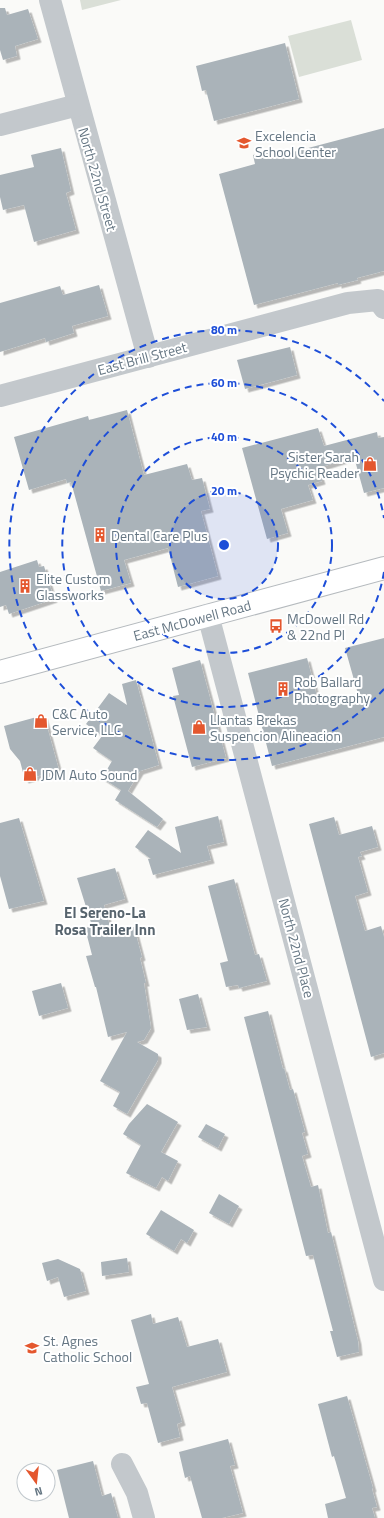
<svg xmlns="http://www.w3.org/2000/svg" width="384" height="1518" font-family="'Titillium Web',sans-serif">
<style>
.green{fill:#dadfd7}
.building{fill:#aab3b9;filter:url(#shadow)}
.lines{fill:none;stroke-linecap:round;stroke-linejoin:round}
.major-casing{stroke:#b5babe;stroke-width:24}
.minor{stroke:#c3c8cc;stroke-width:22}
.major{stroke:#fff;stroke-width:22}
.ring{fill:none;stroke:#1d4ed8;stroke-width:2;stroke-dasharray:7 5}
.labels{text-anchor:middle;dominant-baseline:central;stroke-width:4;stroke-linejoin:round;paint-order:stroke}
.poi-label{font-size:14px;fill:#657683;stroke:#fff;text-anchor:start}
.street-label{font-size:14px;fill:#657683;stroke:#fff}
.neighbourhood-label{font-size:15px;font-weight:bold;fill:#57646e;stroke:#fff}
.centre{fill:#1d4ed8;stroke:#fff;stroke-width:2}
.ring-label{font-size:12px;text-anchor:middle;font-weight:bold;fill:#1d4ed8;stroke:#fff;stroke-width:4;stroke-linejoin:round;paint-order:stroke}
</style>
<defs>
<filter id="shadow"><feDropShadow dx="3.5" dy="3.5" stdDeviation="0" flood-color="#0004"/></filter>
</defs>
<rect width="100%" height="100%" fill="#fafaf8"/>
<g class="green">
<polygon points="80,0 121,0 82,10"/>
<polygon points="351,20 362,60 299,77 288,36"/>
</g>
<g class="building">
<polygon points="0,8 5,8 7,15 28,9 38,39 15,46 17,56 3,60 0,50"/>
<polygon points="285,43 299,99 214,121 206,90 202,91 196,66"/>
<polygon points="384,128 384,271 357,278 358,280 338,285 338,283 254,305 219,174 255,164 253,155 272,149 274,157"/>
<polygon points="61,148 71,191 66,193 76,230 34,242 24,205 3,210 0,197 0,175 34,167 31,155"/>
<polygon points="99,285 108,316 72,326 74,333 46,342 45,338 0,352 0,303 60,286 63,295"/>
<polygon points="290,347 297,375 245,389 237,360"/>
<polygon points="127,410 144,475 187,464 192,480 202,478 210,509 201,511 218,576 178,587 168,548 124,560 131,583 101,591 71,482 67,483 66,479 29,490 14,437 88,416 89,420"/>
<polygon points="318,428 324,446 377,432 378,438 384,437 384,488 364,493 354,457 318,468 322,481 308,485 313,500 281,509 288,533 267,539 242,448"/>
<polygon points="37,560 39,567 44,566 54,599 9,614 6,605 0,607 0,572"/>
<polygon points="384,638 384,737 272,766 248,673 307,658 319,704 358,694 345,648"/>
<polygon points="200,660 226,758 192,767 173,696 179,695 172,668"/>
<polygon points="136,680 159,765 140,771 128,791 163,819 157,827 115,800 121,790 102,778 112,761 93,748 102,736 86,724 109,693 127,705 122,684"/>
<polygon points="44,715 59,770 25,780 20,761 10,749 4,726"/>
<polygon points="218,816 224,842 207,846 211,860 153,875 148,859 151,859 135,847 148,830 181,853 175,827"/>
<polygon points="334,817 339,835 372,826 378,847 360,852 362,856 358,857 368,892 355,896 365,931 381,926 384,937 384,1053 371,1057 309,824"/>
<polygon points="19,818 44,901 9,909 0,876 0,823"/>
<polygon points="115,868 125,899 104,905 112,933 134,927 142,957 140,958 146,983 144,983 151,1028 144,1040 137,1042 158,1054 158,1060 127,1114 113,1106 120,1092 100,1081 127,1032 108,1037 96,987 95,987 86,956 92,955 85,928 92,926 77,878"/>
<polygon points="234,879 255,955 259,954 267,981 239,988 238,985 226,987 220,963 228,961 208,886"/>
<polygon points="61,983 68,1008 39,1016 32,991"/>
<polygon points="198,994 207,1027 187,1030 179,999"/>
<polygon points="268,1011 283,1069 284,1068 290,1090 293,1089 305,1132 302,1133 308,1154 302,1156 311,1187 318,1185 328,1233 331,1232 358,1341 359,1352 337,1357 330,1331 333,1331 313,1255 306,1256 244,1017"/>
<polygon points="147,1104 178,1122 161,1152 178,1161 168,1181 162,1177 156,1188 126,1173 141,1145 123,1134 129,1124"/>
<polygon points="206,1124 225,1134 218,1148 198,1137"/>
<polygon points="219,1194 239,1206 229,1224 209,1213"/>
<polygon points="161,1210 194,1230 187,1243 181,1239 174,1251 146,1234"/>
<polygon points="127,1258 129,1272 102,1276 101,1262"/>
<polygon points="58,1259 80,1269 86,1291 64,1297 58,1277 47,1281 42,1263"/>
<polygon points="151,1314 153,1324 178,1317 187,1347 218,1339 227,1372 172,1387 182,1422 177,1424 180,1437 158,1443 147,1403 141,1404 136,1387 149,1384 131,1320"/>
<polygon points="347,1396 373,1488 372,1489 377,1507 372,1508 375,1518 328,1518 325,1504 346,1498 334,1456 332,1457 318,1404"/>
<polygon points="228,1439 235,1465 230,1466 243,1513 222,1518 202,1518 190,1476 185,1478 179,1452"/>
<polygon points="93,1461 102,1496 111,1493 118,1518 69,1518 57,1470"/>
</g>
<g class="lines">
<defs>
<polyline id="major" points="0,672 384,568"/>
</defs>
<use href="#major" class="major-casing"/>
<g class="minor">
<polyline points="50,0 148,357"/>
<polyline points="0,125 78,105"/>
<polyline points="0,396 348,303 378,300 384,308"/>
<polyline points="208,615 384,1280"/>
<polyline points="122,1464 137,1493 144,1518"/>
</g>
<use href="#major" class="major"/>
</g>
<circle cx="224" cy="545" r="54" fill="#1d4ed8" fill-opacity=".12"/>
<g class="ring">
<circle cx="224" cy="545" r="54"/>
<circle cx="224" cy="545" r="108"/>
<path d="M384 572A162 162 0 1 1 384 518"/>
<path d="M384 689A215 215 0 1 1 384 401"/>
</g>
<defs>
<symbol id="school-bare" viewBox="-9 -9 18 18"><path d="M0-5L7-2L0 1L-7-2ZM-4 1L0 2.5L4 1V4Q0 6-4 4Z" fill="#e4572e" stroke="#fff" stroke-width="2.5" paint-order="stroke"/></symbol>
<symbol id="shop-bare" viewBox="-9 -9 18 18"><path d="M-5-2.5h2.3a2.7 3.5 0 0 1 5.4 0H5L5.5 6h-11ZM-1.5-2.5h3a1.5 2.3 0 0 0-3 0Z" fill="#e4572e" stroke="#fff" stroke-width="2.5" paint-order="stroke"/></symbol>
<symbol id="building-bare" viewBox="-9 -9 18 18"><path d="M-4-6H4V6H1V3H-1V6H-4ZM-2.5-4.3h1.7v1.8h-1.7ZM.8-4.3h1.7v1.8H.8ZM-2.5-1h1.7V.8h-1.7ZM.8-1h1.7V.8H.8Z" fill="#e4572e" stroke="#fff" stroke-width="2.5" paint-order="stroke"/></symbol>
<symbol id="bus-bare" viewBox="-9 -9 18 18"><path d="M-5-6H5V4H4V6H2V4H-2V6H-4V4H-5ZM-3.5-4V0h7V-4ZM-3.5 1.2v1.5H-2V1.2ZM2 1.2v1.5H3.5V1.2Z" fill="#e4572e" stroke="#fff" stroke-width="2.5" paint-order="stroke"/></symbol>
</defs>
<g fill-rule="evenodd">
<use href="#school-bare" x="234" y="133" width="20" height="20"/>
<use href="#shop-bare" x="360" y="454" width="20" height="20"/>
<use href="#building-bare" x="90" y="525" width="20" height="20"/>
<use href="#building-bare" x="15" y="576" width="20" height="20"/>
<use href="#bus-bare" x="266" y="616" width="20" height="20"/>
<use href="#building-bare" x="273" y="679" width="20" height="20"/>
<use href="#shop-bare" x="31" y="711" width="20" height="20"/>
<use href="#shop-bare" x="189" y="717" width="20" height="20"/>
<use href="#shop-bare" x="20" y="764" width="20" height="20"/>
<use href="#school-bare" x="22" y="1338" width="20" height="20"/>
</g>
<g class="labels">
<g class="poi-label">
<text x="255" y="135">Excelencia<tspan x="255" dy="16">School Center</tspan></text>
<text x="359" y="456" text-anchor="end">Sister Sarah<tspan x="359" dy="16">Psychic Reader</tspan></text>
<text x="111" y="535">Dental Care Plus</text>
<text x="36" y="578">Elite Custom<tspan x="36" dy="16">Glassworks</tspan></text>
<text x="287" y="618">McDowell Rd<tspan x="287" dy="16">&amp; 22nd Pl</tspan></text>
<text x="294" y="681">Rob Ballard<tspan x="294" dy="16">Photography</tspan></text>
<text x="52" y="713">C&amp;C Auto<tspan x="52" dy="16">Service, LLC</tspan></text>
<text x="210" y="719">Llantas Brekas<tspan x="210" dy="16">Suspencion Alineacion</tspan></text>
<text x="41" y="774">JDM Auto Sound</text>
<text x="43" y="1340">St. Agnes<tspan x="43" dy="16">Catholic School</tspan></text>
</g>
<g class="street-label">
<text transform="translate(98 179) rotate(74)">North 22nd Street</text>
<text transform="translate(142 358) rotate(-15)">East Brill Street</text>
<text transform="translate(192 620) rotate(-15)">East McDowell Road</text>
<text transform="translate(297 948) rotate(75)">North 22nd Place</text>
</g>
<g class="neighbourhood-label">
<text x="105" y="912">El Sereno-La<tspan x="105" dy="17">Rosa Trailer Inn</tspan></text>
</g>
</g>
<circle cx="224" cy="545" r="6" class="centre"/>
<g class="ring-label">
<text x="224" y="334">80 m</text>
<text x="224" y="387">60 m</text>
<text x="224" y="441">40 m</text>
<text x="224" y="495">20 m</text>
</g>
<g transform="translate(36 1482) rotate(165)"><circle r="19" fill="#ffffff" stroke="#c1c8cd"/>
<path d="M0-3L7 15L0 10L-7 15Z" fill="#e4572e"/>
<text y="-6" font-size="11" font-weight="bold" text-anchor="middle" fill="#657683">N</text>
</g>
</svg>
